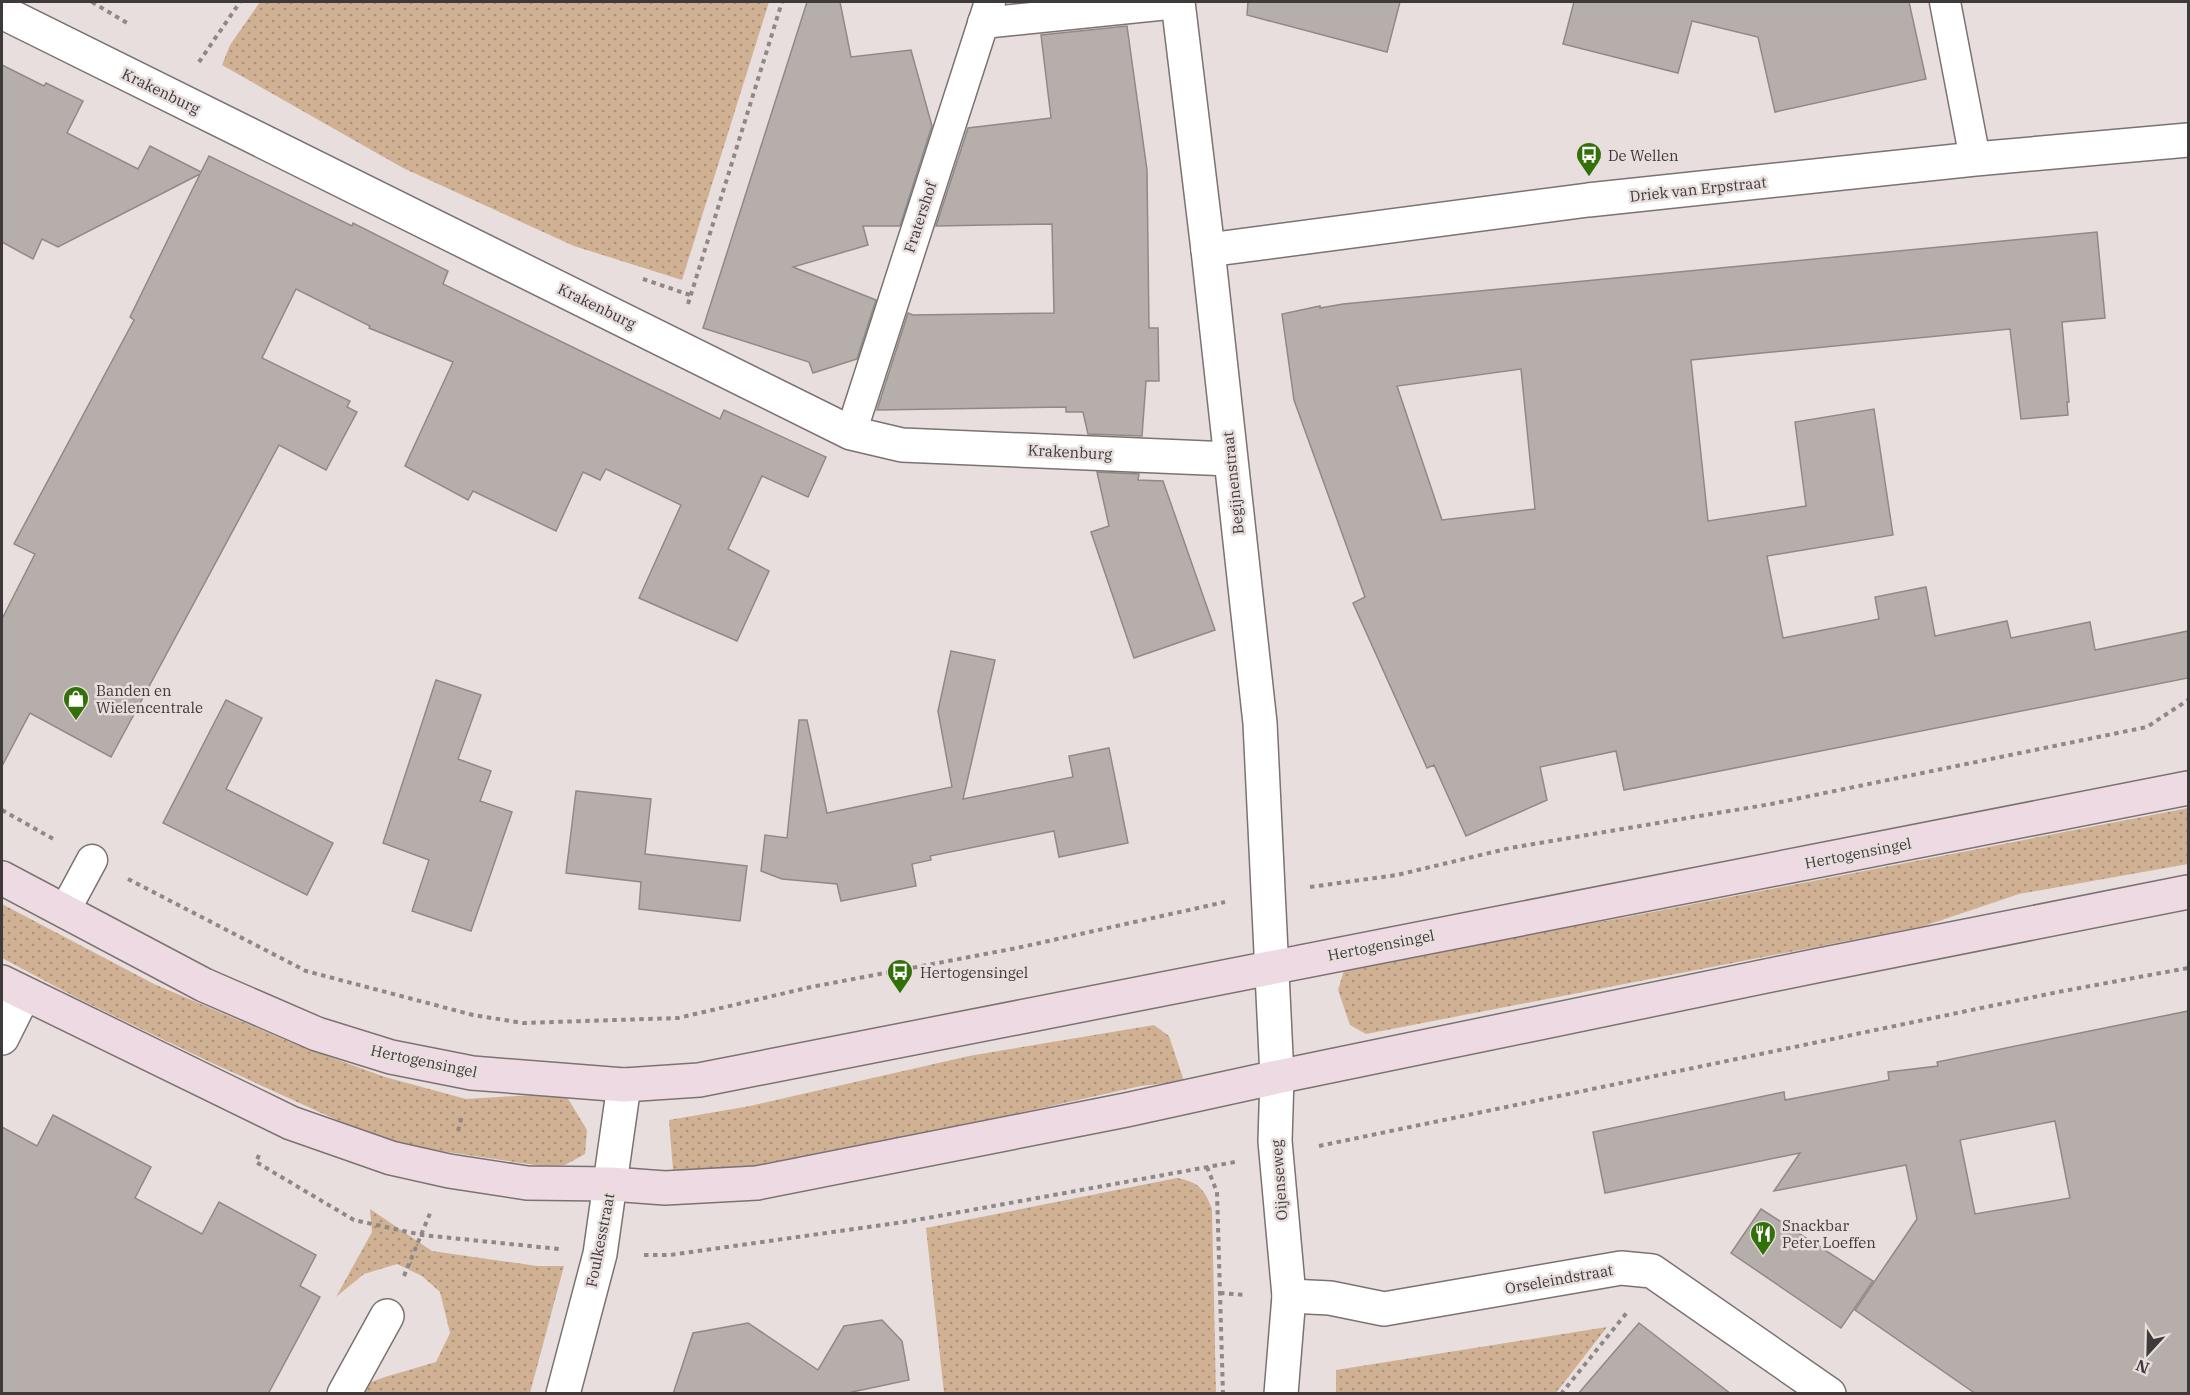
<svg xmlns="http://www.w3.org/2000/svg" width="2190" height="1395" font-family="'IBM Plex Serif',serif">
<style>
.grass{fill:url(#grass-dots)}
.building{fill:#b6aeab;stroke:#918986;stroke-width:1.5;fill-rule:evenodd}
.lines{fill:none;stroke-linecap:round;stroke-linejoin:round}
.service-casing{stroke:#7b7272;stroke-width:33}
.minor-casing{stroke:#7b7272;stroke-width:36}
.secondary-casing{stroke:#7b7272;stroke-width:36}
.path{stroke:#8f8888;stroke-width:4;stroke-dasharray:4.5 4.5;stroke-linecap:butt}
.service{stroke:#fff;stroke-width:30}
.minor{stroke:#fff;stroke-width:33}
.secondary{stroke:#eedae3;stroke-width:33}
.labels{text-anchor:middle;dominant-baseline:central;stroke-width:5;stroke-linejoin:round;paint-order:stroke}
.street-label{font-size:15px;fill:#3e3a3a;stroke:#e8dede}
.poi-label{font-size:15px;fill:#3e3a3a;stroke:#e8dede;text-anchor:start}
</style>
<defs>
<pattern id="grass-dots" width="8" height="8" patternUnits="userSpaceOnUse" patternTransform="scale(1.5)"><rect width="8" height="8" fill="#d1b194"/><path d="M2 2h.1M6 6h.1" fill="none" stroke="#ab917a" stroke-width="1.8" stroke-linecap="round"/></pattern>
</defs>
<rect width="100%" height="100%" fill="#e8dede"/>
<g class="grass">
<polygon points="260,2 769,2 682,280 574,246 403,168 222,65 230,45"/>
<polygon points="2188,808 2188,864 2019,894 1924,926 1366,1034 1350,1025 1338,990 1345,967 1627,917"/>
<polygon points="2,904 154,984 292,1043 385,1077 466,1099 533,1095 567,1097 587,1130 585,1154 565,1165 541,1166 387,1143 210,1062 79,999 2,958"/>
<polygon points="1154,1025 1169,1036 1184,1081 1141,1086 948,1129 698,1177 684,1176 673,1170 669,1120 750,1106 969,1056"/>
<path d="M1177 1178C1199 1182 1204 1189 1212 1209L1216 1393H944L926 1228Z"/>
<polygon points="370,1209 432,1251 537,1266 564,1266 530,1393 350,1393 352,1389 385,1377 436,1362 450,1333 440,1292 422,1276 397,1264 364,1274 336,1297 372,1232"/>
<polygon points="1607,1327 1556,1393 1336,1393 1336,1370"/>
</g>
<g class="building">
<polygon points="807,2 840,2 851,57 911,50 932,126 900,226 863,226 868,245 793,267 876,300 857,359 813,373 809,362 703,328"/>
<polygon points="1248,2 1400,2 1387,52 1247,15"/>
<polygon points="1574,2 1909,2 1926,79 1775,112 1758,37 1692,21 1678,73 1563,44"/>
<polygon points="1127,26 1147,170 1149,328 1158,328 1159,381 1146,381 1142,436 1088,434 1083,412 1066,412 1066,407 877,410 908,313 913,315 1054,313 1052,224 936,226 968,128 1051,118 1041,35"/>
<polygon points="2,65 44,86 46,83 83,101 67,133 138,169 150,146 201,172 209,156 352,226 353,223 448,271 443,284 720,419 724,410 826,457 808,497 762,476 728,549 769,571 737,641 639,598 681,505 606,469 600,480 583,472 556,531 473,491 468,500 405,466 453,362 369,328 370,326 296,289 262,358 350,401 347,407 357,412 326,470 279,445 111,757 30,713 2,766 2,619 35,554 14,544 134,320 130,317 200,174 58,247 42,239 33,259 2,242"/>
<path d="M2097 232 2105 318 2062 322 2069 402H2067L2068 415 2021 419 2010 329 1691 360 1708 521 1806 506 1795 422 1874 409 1893 535 1767 556 1783 638 1879 619 1875 597 1926 587 1935 636 2007 621 2011 638 2090 622 2095 650 2188 631V678L1624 790 1616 751 1540 767 1547 800 1466 836 1434 765 1427 768 1353 603 1365 597 1294 400 1282 314 1320 306V308L1343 304ZM1521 369 1535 509 1442 520 1397 386Z"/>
<polygon points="1097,472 1139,474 1138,480 1163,481 1215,630 1134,658 1091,532 1109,526"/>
<polygon points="951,651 995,660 963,799 1073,777 1069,756 1109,748 1128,843 1059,857 1054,831 930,856 931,860 912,864 916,886 841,901 837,884 782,879 761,871 765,835 787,838 799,720 807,720 827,813 952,787 938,711"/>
<polygon points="436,680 481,695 458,759 491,771 480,801 512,812 471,931 412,911 429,860 383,843"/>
<polygon points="226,700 262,718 226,789 333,843 307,895 163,823"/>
<polygon points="576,791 651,799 645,854 747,866 740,921 639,909 641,882 566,873"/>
<path d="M2188 1011V1394H1976L1855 1310 1917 1219 1906 1165 1774 1191 1800 1153 1605 1193 1593 1132 1784 1092 1785 1100 1889 1080 1888 1072 1938 1066 1937 1062ZM2055 1121 2070 1198 1975 1214 1960 1140Z"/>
<polygon points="53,1115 151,1167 135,1198 202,1234 219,1202 316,1255 300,1286 320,1297 268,1394 2,1394 2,1127 37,1146"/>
<polygon points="1761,1209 1873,1281 1841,1328 1731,1253"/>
<polygon points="882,1320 902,1341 909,1380 852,1392 854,1394 673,1394 693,1333 748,1323 818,1370 844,1326"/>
<polygon points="1639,1323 1731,1394 1578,1394"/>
</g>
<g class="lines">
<defs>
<g id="service">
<polyline points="1945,2 1975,159"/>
<polyline points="983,23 1178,3"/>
<polyline points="851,433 990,2"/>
<polyline points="64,912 92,860"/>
</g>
<g id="minor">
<polyline points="1178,2 1208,250 1260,723 1277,1077 1275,1141 1289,1296 1281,1394"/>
<polyline points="2,12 851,433 902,445 1230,459"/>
<polyline points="1208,250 1588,200 1975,159 2188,140"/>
<polyline points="2,1038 24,994"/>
<polyline points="1289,1296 1330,1298 1384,1309 1621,1268 1652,1271 1829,1394"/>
<polyline points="344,1394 387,1316"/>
<polyline points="563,1394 600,1254 624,1085"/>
</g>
<g id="secondary">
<polyline points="2,878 204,985 317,1034 391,1057 472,1073 624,1085 699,1080 2188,788"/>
<polyline points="2,982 291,1123 391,1158 449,1171 527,1183 611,1184 665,1188 757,1183 1126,1110 1277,1077 1815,966 2188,892"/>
</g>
</defs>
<use href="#service" class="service-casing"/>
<use href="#minor" class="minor-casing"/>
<use href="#secondary" class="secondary-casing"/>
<g class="path">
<polyline points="92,2 127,23"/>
<polyline points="199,62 240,2"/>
<polyline points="643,279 690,295"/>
<polyline points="688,304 782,2"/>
<polyline points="2,810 55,840"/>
<polyline points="128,879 306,971 473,1015 523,1023 678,1018 811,987 1017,948 1225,902"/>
<polyline points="1310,887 1397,875 1510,848 1771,804 2147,727 2188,700"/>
<polyline points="458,1131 462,1115"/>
<polyline points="1319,1146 2058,992 2188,968"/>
<polyline points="259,1155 256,1162 354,1220 422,1235 559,1249"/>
<polyline points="1207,1167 1217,1192 1223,1394"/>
<polyline points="644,1255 670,1255 911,1221 1235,1162"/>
<polyline points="404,1276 431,1211"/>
<polyline points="1220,1293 1246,1295"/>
<polyline points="1561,1394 1629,1310"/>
</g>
<use href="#service" class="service"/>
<use href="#minor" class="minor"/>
<use href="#secondary" class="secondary"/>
</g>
<defs>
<symbol id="bus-pin" viewBox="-11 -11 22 30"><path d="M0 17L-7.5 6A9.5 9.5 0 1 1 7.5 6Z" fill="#327109" stroke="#e8dede"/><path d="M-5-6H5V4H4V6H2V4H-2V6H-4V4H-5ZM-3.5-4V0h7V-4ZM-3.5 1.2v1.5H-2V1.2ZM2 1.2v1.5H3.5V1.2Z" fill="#fff"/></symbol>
<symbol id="shop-pin" viewBox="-11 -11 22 30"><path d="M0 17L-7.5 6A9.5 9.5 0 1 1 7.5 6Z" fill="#327109" stroke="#e8dede"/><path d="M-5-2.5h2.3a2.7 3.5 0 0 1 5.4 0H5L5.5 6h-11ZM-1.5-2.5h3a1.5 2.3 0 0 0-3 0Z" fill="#fff"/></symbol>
<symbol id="restaurant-pin" viewBox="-11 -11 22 30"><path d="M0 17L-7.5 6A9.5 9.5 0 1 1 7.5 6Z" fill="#327109" stroke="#e8dede"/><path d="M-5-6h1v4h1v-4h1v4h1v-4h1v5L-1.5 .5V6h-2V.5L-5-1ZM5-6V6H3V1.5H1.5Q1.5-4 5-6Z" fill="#fff"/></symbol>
</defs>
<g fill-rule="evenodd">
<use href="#bus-pin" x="1574" y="140" width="30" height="40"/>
<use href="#shop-pin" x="61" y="684" width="30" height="40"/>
<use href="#bus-pin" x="885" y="957" width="30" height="40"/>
<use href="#restaurant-pin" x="1748" y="1219" width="30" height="40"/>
</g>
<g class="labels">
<g class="street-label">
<text transform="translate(161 91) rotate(26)">Krakenburg</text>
<text transform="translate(1698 189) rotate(-6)">Driek van Erpstraat</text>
<text transform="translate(920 217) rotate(-72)">Fratershof</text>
<text transform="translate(597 306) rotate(26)">Krakenburg</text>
<text transform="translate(1070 452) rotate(3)">Krakenburg</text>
<text transform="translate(1233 483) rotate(-96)">Begijnenstraat</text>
<text transform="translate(1858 853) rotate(-11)">Hertogensingel</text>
<text transform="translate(1381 945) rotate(-11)">Hertogensingel</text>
<text transform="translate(424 1061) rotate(12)">Hertogensingel</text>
<text transform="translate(1279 1180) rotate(-94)">Oijenseweg</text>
<text transform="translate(600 1240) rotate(-79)">Foulkesstraat</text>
<text transform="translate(1559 1279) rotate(-10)">Orseleindstraat</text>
</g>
<g class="poi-label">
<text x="1608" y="155">De Wellen</text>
<text x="96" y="690">Banden en<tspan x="96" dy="17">Wielencentrale</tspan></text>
<text x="920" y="972">Hertogensingel</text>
<text x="1782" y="1225">Snackbar<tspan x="1782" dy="17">Peter Loeffen</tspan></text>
</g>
</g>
<rect width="2190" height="1395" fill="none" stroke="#3e3a3a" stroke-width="6"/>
<g transform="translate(2148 1353) rotate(202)" stroke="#e8dede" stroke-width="4.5" paint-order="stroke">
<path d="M0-4.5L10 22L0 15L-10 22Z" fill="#3e3a3a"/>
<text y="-9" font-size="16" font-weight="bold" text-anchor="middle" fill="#3e3a3a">N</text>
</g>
</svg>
